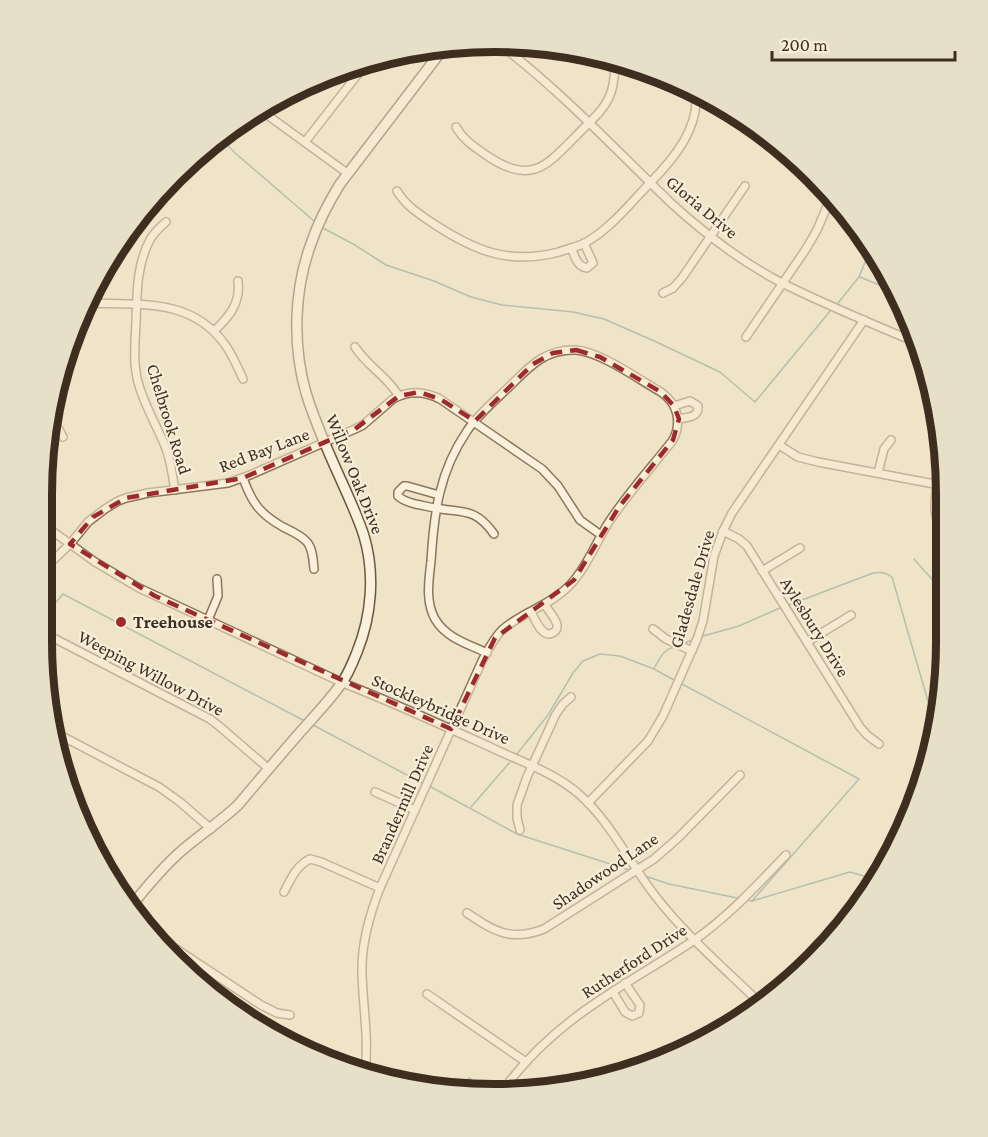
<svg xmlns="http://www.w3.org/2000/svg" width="988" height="1137" font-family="'Crimson Pro',serif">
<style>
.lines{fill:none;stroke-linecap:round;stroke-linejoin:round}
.stream{stroke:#6f938a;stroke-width:1.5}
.street-casing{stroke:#8d765c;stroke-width:10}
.secondary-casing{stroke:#6f573f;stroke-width:12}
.street{stroke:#faf1dc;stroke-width:7}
.secondary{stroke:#faf1dc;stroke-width:9}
.marked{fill:none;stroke:#9e2a2b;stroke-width:4.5;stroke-dasharray:12 8;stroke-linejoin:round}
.poi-dot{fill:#9e2a2b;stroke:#f7eed8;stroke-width:2}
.labels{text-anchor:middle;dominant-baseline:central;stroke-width:4.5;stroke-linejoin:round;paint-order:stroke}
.street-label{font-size:18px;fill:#3d2e20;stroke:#f7eed8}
.poi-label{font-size:18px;font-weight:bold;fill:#3d2e20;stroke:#f7eed8;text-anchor:start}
.rim{fill:none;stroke:#3d2e20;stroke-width:8}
</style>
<rect width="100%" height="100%" fill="#f0e4c8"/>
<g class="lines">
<g class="stream">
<polyline points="220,137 235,153 314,221"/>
<polyline points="323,228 355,245 386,265 434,281 471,297 502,305 573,312 604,319 652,340 720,372 755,402 831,310"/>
<polyline points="860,277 896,292"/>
<polyline points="838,303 859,277 871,248"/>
<polyline points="914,559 946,595"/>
<path d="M789 605 873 573C881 572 886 572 892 577L932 715"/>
<polyline points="42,619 63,594 303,720"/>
<polyline points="703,636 739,626 780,608"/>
<polyline points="685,643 692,640"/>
<path d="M654 668C660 659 663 649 675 647"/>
<polyline points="682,684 859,779 752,901"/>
<polyline points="313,725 422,783"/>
<polyline points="517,754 548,715 573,673 583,661 600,654 620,656 654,669 674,680"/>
<polyline points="431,787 517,834 629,870"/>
<polyline points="471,807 510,762"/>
<polyline points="645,876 669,884 737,898"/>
<polyline points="748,900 752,901 850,872 877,880"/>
<polyline points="458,1092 469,1078 492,1093"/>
</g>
<defs>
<g id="street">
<path d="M499 44C561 91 615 149 671 203 705 234 743 263 784 284 828 306 875 325 920 344"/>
<polyline points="259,109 347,173"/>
<path d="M456 127C464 141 476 148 489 157 533 186 548 164 578 134 589 122 604 111 610 95 615 84 614 71 616 59"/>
<polyline points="305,142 368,61"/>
<path d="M397 191C406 206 419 214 434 224 475 251 509 265 559 252 567 249 577 247 585 243 610 229 629 205 649 184 673 160 702 126 695 89"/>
<path d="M166 222C160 227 155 232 151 238 136 264 137 295 136 323 135 343 133 363 138 382 144 405 156 424 165 446 171 460 172 475 175 490"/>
<path d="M571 248C575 256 577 267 587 268L593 263 584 243"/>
<polyline points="663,293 673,288 682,278 745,186"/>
<path d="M86 303C139 305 192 297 226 346 233 356 238 368 243 379"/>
<path d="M214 331C229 317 241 303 238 281"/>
<polyline points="746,337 806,249 817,230 832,195"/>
<path d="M355 347C368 367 386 375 399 396"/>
<path d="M674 406 690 401 698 406C699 418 687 417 679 419"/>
<polyline points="51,418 58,428 63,437"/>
<polyline points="779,445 798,457 818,462 945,486"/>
<polyline points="878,473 884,449 891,440"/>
<path d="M243 478C252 503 260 514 283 527 291 531 301 535 307 542 313 549 313 560 314 569"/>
<path d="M937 485C934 505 933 517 944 535"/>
<path d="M439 495 407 486H404L398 492V496C403 501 408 502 415 504 422 505 428 507 435 508 462 513 475 507 494 534"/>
<path d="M44 525 95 562 139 588 343 683C392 702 440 724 488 746 519 761 554 772 580 795 611 823 628 860 653 893 684 934 724 968 760 1003"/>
<polyline points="723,531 739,539 747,546 860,727 867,735 879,744"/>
<path d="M43 570 70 544 88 522 105 509 118 501 126 498 148 493 228 483 250 475 355 429 363 425 393 399C409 390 424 391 440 399L542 469 558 486 580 520 601 535"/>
<polyline points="762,571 800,548"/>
<path d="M531 612C535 618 540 635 550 634 553 633 557 631 557 627 558 621 548 610 545 605"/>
<polyline points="208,620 218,596 217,579"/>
<polyline points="653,629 666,639 692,651"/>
<polyline points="42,632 210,719 219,726 269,769"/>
<polyline points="807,642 851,615"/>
<polyline points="54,732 159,787 180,802 211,829"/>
<polyline points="375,792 415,810"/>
<polyline points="588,803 648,741 663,716 697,639 703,621 714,556 723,531 732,513 864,320"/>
<polyline points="520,830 517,818 517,805 527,777 556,714 563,704 571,697"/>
<path d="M284 892C291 879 296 866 310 859L321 862 380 888"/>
<path d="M467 913C494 931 510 942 544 929L654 859 677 839 740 775"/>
<polyline points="146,929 261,1005 277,1013 290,1015"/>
<polyline points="811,965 817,958"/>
<polyline points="613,992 625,1012 632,1016 639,1013 640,1005 625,983"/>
<polyline points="427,994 526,1062"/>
<path d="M365 1072C369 1039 363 1007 362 974 361 944 369 916 380 888L482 661C488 650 493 639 502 630 522 612 549 606 568 587 585 570 595 545 607 525 626 495 651 468 673 440 682 422 678 404 661 392 638 379 601 352 576 350 547 349 532 364 514 382 498 398 479 413 467 431 439 472 434 513 431 561 429 580 425 601 435 619 446 638 468 644 487 653"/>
<path d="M501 1093C527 1056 562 1025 600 1000 631 979 665 960 696 939 730 915 758 884 786 855"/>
</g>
<path id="secondary" d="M131 906C146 888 161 869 179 853 198 836 219 823 238 805 260 779 281 754 303 729 316 714 330 700 341 684 348 675 353 662 357 652 372 615 375 573 364 536 359 520 352 505 345 489 331 458 316 426 306 393 292 344 294 288 312 241 319 220 329 202 340 184L446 45"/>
</defs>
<use href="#street" class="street-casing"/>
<use href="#secondary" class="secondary-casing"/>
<use href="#street" class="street"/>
<use href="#secondary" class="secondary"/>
</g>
<path d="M0 0H988V1137H0ZM576 350 600 357 661 392 674 406 679 419 673 440 619 507 574 580 495 638 451 729 155 596 70 544 93 517 126 498 243 478 355 429 399 396 419 392 440 399 475 421 533 364 553 353Z" fill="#f0e4c8" fill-opacity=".55" fill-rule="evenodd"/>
<path class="marked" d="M576 350 600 357 661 392 674 406 679 419 673 440 619 507 574 580 495 638 451 729 155 596 70 544 93 517 126 498 243 478 355 429 399 396 419 392 440 399 475 421 533 364 553 353Z"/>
<circle class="poi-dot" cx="121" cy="622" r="6"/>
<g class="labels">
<g class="street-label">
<text transform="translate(702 207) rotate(40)">Gloria Drive</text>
<text transform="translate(169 419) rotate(73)">Chelbrook Road</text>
<text transform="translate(264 450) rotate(-21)">Red Bay Lane</text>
<text transform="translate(355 474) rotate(68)">Willow Oak Drive</text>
<text transform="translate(692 589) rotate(-74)">Gladesdale Drive</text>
<text transform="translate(815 627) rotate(58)">Aylesbury Drive</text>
<text transform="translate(151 673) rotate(28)">Weeping Willow Drive</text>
<text transform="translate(441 709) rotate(24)">Stockleybridge Drive</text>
<text transform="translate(402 804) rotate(-66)">Brandermill Drive</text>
<text transform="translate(605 871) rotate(-34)">Shadowood Lane</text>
<text transform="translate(634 961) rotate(-33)">Rutherford Drive</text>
</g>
<g class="poi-label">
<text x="133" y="622">Treehouse</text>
</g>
</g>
<path d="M0 0H988V1137H0ZM494 52H494A442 442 0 0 1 936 494V642A442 442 0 0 1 494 1084H494A442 442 0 0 1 52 642V494A442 442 0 0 1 494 52Z" fill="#e8dfc9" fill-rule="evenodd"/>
<path class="rim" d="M494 52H494A442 442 0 0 1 936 494V642A442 442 0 0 1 494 1084H494A442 442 0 0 1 52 642V494A442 442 0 0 1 494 52Z"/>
<path d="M772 51v9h183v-9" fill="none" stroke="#3d2e20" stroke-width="3"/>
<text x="781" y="51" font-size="18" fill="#3d2e20" stroke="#f7eed8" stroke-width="4.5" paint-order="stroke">200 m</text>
</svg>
